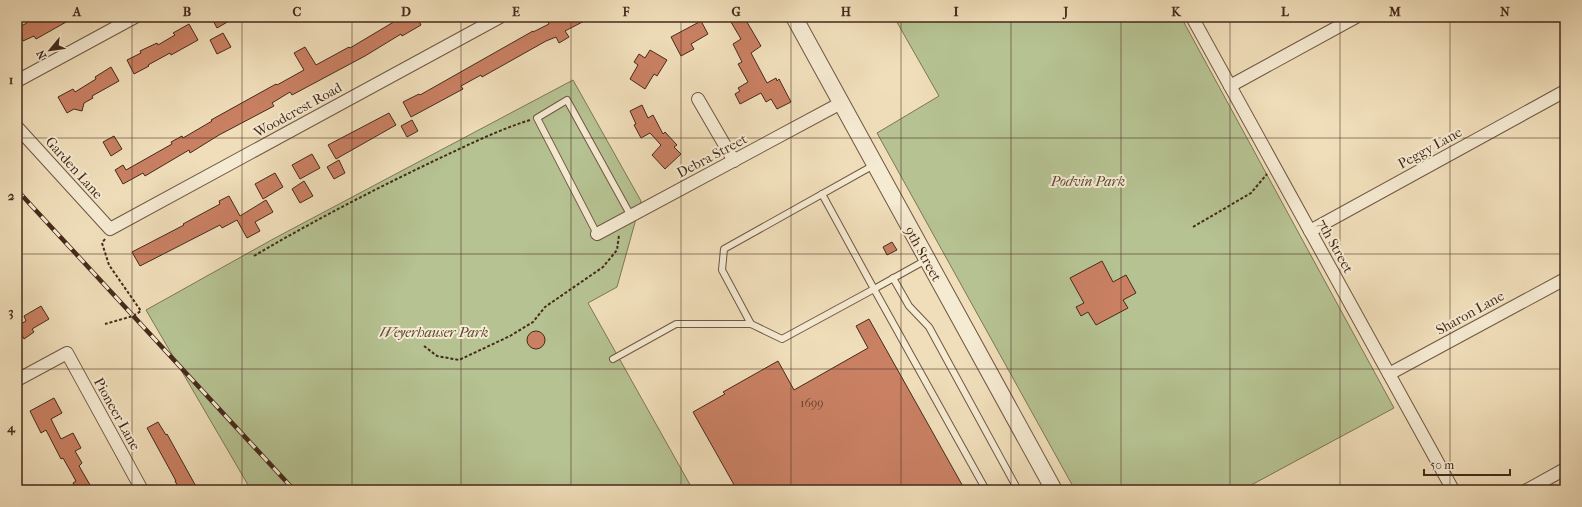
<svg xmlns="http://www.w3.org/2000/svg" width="1582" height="507" font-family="'IM FELL French Canon',serif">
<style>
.green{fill:#b6c292;stroke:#7e7656}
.building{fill:#c98063;stroke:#462a1a}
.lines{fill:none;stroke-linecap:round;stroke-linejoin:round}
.service-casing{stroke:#705742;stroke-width:8}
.minor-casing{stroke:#705742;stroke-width:14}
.tertiary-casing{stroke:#705742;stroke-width:18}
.path{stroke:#462a1a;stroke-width:2;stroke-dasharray:3 2;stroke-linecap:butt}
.service{stroke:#f5ead2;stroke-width:6}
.minor{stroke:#f5ead2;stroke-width:12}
.tertiary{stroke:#f5ead2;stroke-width:16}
.rail-casing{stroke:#462a1a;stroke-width:4.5}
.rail{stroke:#f5ead2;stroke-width:3;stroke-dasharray:9;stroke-linecap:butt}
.grid{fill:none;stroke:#462a1a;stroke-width:1;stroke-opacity:0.55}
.labels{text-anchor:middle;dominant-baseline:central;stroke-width:4;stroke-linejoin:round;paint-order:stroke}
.number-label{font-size:12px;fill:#67402c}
.street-label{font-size:14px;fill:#462a1a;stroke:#f5ead2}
.park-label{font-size:14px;font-style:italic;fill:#5c4832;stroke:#f5ead2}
.neatline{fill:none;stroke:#462a1a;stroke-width:1.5}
.grid-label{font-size:13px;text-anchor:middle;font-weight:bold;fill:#462a1a}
</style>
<rect width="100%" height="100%" fill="#f0deba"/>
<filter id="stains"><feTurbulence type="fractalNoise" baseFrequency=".005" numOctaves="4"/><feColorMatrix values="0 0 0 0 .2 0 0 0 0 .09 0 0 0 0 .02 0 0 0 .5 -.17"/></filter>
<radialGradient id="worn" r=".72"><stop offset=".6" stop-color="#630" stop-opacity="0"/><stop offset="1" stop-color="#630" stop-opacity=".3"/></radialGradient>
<g class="green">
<polygon points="894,17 1181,17 1394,408 1242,490 1075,490 877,133 939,96"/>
<polygon points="573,80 641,201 617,287 588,303 693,490 251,490 146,310 275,238"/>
</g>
<g class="building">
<polygon points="33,17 75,17 36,39 34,36 23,41 17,28 27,23 26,21"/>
<polygon points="211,17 236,17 217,28"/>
<polygon points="402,17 417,17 421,25 402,36 401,34 365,56 292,95 290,92 272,103 274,106 219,135 190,153 189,150 145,176 143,173 123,184 115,170 123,165 126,170 172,144 171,142 182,136 183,138 212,121 211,120 276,84 277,85 304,70 294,53 305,47 316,65 349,47 350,48"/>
<polygon points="558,17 592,17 565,31 569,37 559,43 556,37 546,41 482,77 481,75 461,86 463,89 411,117 403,102 419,94 420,95 533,31 533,32 549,24 548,22"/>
<polygon points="728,17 744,17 761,46 751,53 767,83 776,78 777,81 779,79 791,102 777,109 771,99 766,102 761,93 740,104 735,94 740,91 738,88 748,82 738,64 742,62 733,44 741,39"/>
<polygon points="701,21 708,34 691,44 694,49 681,56 671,37"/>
<polygon points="189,24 198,40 171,55 170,53 148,65 149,66 134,74 127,60 141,53 140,51 157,43 158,45 175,35 173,33"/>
<polygon points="223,33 231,47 217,54 210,40"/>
<polygon points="650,50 667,60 657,76 654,74 645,89 630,79 638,65 634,62 639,54 645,58"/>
<polygon points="111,67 119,81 92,96 93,98 84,103 82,111 74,109 67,113 58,97 73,89 75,92 96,79 95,77"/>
<polygon points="642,105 648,118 653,115 663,134 665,132 677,145 674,147 681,154 665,169 652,155 661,145 650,133 641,138 634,125 636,124 630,111"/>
<polygon points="389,113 396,125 336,159 328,145"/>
<polygon points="412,120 418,131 407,137 401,126"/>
<polygon points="114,136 122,149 111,156 103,142"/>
<polygon points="312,154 320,168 300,179 292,165"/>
<polygon points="339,160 345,173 334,179 327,167"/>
<polygon points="275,173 283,187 263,199 255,184"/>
<polygon points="304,181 313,196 300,203 292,189"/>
<polygon points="229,196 240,216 266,200 273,212 255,222 260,231 247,238 237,220 222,228 220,225 140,266 132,252 184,225 183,224 220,204 219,201"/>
<polygon points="892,242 897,250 887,255 883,247"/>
<polygon points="1102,261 1113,282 1126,275 1136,293 1123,300 1128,308 1096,325 1088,312 1081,316 1076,307 1084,303 1070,278"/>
<polygon points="41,306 49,319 32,329 34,332 24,339 17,326 26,321 24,316"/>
<polygon points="869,319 965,490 737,490 693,412 725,394 723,392 778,361 794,390 868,348 856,326"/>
<circle cx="536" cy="340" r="9"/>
<polygon points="54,398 62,413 51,419 61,439 73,433 81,448 75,451 82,463 79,466 93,490 77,490 73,483 76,481 63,458 61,459 46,430 41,433 30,411"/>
<polygon points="158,422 166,435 167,434 198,490 180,490 175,481 176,481 147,428"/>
</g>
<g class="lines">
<defs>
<g id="service">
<polyline points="597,234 537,118 567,100 631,216"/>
<polyline points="926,260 874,289 986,490"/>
<polyline points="893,278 909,306 929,327 1018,490"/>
<polyline points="751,324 722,270 724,249 874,165"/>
<polyline points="613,359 676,324 751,324 782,339 874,289 822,194"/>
</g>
<g id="minor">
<polyline points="1192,17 1453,490"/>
<polyline points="17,81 135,17"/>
<polyline points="1230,86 1356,17"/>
<polyline points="698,99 734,161"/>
<polyline points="17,127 110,229 500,17"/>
<polyline points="1310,231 1565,91"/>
<polyline points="597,234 841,103"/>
<polyline points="1389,374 1565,279"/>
<polyline points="17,380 67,353 142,490"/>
<polyline points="1527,490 1565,469"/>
</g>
<polyline id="tertiary" points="794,17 1054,490"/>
</defs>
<use href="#service" class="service-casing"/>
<use href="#minor" class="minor-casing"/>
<use href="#tertiary" class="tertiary-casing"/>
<g class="path">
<polyline points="1193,227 1251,193 1267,174"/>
<polyline points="105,239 102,243 109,265 141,311 133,316 105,324"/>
<path d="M254 256C313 221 375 189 438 159 468 145 498 130 530 120"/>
<polyline points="424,346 437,356 459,360 510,336 533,322 545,307 603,267 617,250 619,235"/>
</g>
<use href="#service" class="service"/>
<use href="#minor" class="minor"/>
<use href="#tertiary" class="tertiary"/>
<defs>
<polyline id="rail" points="17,190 294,490"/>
</defs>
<use href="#rail" class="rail-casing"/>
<use href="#rail" class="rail"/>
</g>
<path class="grid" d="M132 17V490M242 17V490M352 17V490M461 17V490M571 17V490M681 17V490M791 17V490M901 17V490M1011 17V490M1121 17V490M1230 17V490M1340 17V490M1450 17V490M17 138H1565M17 254H1565M17 369H1565"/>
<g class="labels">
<g class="number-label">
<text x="812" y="403">1699</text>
</g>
<g class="street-label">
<text transform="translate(298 110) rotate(-29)">Woodcrest Road</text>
<text transform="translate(1430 148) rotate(-29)">Peggy Lane</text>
<text transform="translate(712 156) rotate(-28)">Debra Street</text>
<text transform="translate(74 168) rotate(48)">Garden Lane</text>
<text transform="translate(1335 246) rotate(61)">7th Street</text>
<text transform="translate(923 254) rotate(61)">9th Street</text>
<text transform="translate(1470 313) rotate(-29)">Sharon Lane</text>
<text transform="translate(117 414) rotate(61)">Pioneer Lane</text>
</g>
<g class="park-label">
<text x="1088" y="181">Podvin Park</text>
<text x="434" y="332">Weyerhauser Park</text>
</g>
</g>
<rect width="1582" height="507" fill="none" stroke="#f0deba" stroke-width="44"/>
<g transform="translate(50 50) rotate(241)" stroke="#f5ead2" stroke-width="3" paint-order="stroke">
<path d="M0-3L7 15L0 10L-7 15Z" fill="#462a1a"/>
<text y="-6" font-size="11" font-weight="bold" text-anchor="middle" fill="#462a1a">N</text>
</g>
<path d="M1424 469v6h86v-6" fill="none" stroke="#462a1a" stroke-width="2"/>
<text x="1430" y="469" font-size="12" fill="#462a1a" stroke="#f5ead2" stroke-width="3" paint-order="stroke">50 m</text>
<rect x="22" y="22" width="1538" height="463" class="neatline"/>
<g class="grid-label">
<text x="77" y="16">A</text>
<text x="187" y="16">B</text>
<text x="297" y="16">C</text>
<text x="406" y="16">D</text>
<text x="516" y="16">E</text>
<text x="626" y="16">F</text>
<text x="736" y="16">G</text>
<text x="846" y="16">H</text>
<text x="956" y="16">I</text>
<text x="1066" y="16">J</text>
<text x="1176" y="16">K</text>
<text x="1285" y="16">L</text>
<text x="1395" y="16">M</text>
<text x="1505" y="16">N</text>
<text x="11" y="84">1</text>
<text x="11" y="200">2</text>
<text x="11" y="316">3</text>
<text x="11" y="432">4</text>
</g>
<rect width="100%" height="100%" filter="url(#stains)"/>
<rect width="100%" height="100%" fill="url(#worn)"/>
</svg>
